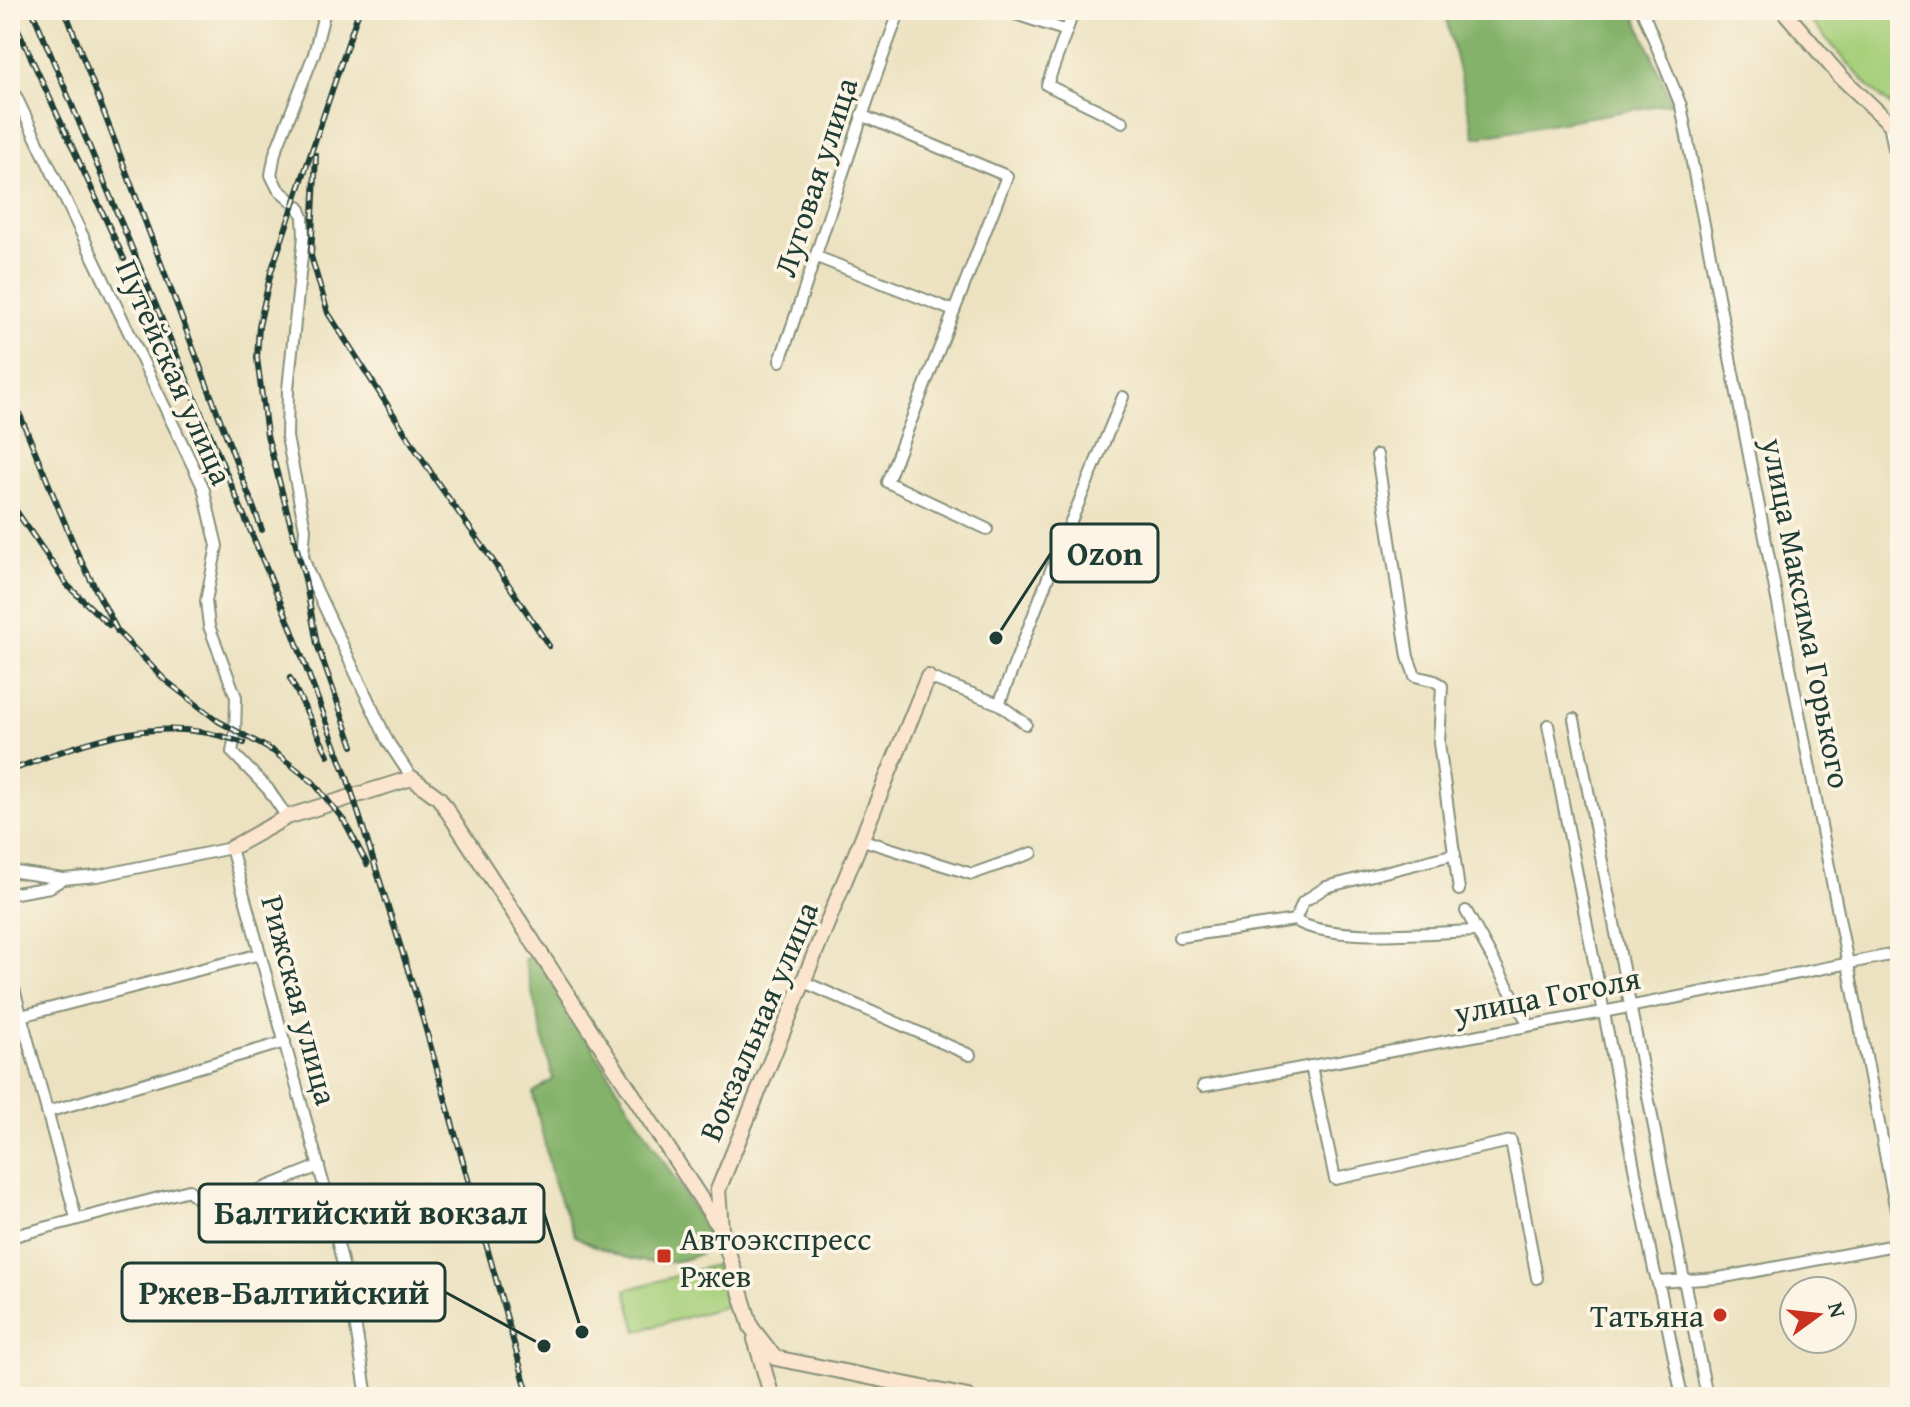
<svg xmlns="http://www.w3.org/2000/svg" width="1910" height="1407" font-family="'Gentium Book Plus',serif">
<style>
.green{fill:#a6cf7a;stroke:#628657;stroke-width:2}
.forest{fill:#84b26a;stroke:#52784f;stroke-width:2}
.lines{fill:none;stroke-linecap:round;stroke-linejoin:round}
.street-casing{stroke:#86907a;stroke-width:14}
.secondary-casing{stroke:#86907a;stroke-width:18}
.street{stroke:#fff;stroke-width:10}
.secondary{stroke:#fce5cf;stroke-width:14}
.rail-casing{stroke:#1f3d34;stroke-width:6}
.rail{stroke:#fcf5e5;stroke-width:3;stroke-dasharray:9;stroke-linecap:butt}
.poi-dot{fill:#c8321e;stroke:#fcf5e5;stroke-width:3}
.labels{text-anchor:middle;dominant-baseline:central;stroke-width:7;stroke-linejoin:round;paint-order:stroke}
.street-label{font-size:32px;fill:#1f3d34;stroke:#fcf5e5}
.poi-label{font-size:32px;fill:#1f3d34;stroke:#fcf5e5;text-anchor:start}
.leader{fill:none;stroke:#1f3d34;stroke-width:3}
.callout-dot{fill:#1f3d34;stroke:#fcf5e5;stroke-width:3}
.callout{fill:#fcf5e5;stroke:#1f3d34;stroke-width:3}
.callout-label{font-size:34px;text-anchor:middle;font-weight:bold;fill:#1f3d34}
</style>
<rect width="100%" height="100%" fill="#fcf5e5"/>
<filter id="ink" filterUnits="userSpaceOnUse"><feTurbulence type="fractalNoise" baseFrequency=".0125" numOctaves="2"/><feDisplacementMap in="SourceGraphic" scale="16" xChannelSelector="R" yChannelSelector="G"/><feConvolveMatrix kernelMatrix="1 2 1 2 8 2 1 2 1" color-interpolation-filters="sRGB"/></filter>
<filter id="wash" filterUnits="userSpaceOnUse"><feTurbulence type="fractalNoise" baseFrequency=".006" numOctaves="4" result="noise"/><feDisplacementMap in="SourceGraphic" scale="32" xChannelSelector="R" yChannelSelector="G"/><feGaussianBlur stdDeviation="1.8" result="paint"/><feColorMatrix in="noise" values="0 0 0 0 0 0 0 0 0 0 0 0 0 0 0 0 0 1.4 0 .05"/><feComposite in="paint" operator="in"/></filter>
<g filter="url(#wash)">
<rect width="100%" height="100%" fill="#ece2c1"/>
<g class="green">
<polygon points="1801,10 1900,10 1900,113 1870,88"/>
<polygon points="715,1265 727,1306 637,1331 626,1290"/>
</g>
<g class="forest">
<polygon points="1444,10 1633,10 1672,103 1475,137"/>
<path d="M536 957 708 1232 701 1253C660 1274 614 1257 575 1236L554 1185 533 1093 553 1079 524 959Z"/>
</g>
</g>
<g filter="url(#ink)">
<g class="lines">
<defs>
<g id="street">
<polyline points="325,10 314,54 275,153 271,175 278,189 299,207 303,217 304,236 288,389 287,437 305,529 303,556 309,574 388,742 412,778"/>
<polyline points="1003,10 1067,31"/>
<polyline points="1074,10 1047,85 1123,122"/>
<polyline points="1642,10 1681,106 1900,1231"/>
<polyline points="10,84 203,487 217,546 206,601 209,626 236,697 235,735 232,752 268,789 287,817"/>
<polyline points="861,115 1007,176 887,482 987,529"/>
<polyline points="1889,123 1900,180"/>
<polyline points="817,257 954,311"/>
<path d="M780 361C821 244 856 126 900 10"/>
<polyline points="1377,455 1408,657 1415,676 1435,681 1442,686 1439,743 1459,890"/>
<polyline points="928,677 999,704 1026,724"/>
<polyline points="999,704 1056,557 1123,397"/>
<polyline points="1574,719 1707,1397"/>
<polyline points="1548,725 1654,1270 1661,1294 1682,1397"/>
<polyline points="863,840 972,874 1032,853"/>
<polyline points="10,871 63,879 97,876 231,848 326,1193 352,1303 367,1397"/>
<polyline points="10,894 50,887 63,879"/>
<polyline points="1466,911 1529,1025"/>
<polyline points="1295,920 1303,902 1326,887 1455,854"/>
<path d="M1179 937 1295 920C1328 943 1433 932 1476 931"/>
<polyline points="10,974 76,1218"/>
<polyline points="804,982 970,1055"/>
<polyline points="21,1016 260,954"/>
<polyline points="1311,1066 1335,1179 1511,1141 1537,1278"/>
<polyline points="1203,1086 1603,1012 1900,953"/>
<polyline points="47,1112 285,1042"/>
<polyline points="10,1237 189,1190 204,1206 237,1199 319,1166"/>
<polyline points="1658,1282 1719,1278 1900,1244"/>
</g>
<g id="secondary">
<polyline points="1783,10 1840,76 1900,133"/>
<polyline points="928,677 718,1190 721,1229 751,1327 775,1358 968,1397"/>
<polyline points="231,848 287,817 412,778 439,798 718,1225"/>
<polyline points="755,1339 772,1397"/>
</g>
</defs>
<use href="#street" class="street-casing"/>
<use href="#secondary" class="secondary-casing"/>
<use href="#street" class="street"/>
<use href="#secondary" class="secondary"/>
<defs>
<g id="rail">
<polyline points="32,10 290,625 347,777 419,1005 529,1397"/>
<polyline points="65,10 262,530"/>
<polyline points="10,12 124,259"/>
<polyline points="316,155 311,256 328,313 437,482 491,558 549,646"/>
<polyline points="10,391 79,557 118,632 165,680 218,721 273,751 313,782 345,822 367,864"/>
<polyline points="10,502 68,586 109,625"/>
<polyline points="290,678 328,755"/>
<polyline points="353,746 317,644 305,579 267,435 257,358 259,326 271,272 359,10"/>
<path d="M15 769C92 739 162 712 244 743"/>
</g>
</defs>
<use href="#rail" class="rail-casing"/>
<use href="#rail" class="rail"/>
</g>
</g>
<g class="poi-dot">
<rect x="656" y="1248" width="16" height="16" rx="4"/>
<circle cx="1720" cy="1315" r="8"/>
</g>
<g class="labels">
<g class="street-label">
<text transform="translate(815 177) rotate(-72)">Луговая улица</text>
<text transform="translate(175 372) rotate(66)">Путейская улица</text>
<text transform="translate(1807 613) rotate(79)">улица Максима Горького</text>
<text transform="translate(1547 995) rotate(-11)">улица Гоголя</text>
<text transform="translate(300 1000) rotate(75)">Рижская улица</text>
<text transform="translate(758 1021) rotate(-67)">Вокзальная улица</text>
</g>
<g class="poi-label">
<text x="680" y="1238">Автоэкспресс<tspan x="680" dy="37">Ржев</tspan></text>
<text x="1704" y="1315" text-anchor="end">Татьяна</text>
</g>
</g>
<path class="leader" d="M996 638L1051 553M582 1332L544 1213M544 1346L445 1292"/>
<g class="callout-dot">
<circle cx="996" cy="638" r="8"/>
<circle cx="582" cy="1332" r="8"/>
<circle cx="544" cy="1346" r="8"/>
</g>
<g class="callout">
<rect x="1051" y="524" width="107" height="58" rx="8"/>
<rect x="199" y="1184" width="345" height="58" rx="8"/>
<rect x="122" y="1263" width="323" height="58" rx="8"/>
</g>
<g class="callout-label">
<text x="1105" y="565">Ozon</text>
<text x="371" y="1224">Балтийский вокзал</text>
<text x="284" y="1304">Ржев-Балтийский</text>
</g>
<rect width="1910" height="1407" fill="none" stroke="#fcf5e5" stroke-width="40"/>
<g transform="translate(1818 1315) rotate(75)"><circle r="38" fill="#fcf5e5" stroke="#a4ab9e" stroke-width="2"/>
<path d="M0-6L14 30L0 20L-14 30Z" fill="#c8321e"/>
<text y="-12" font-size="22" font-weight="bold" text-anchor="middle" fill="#1f3d34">N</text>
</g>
</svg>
